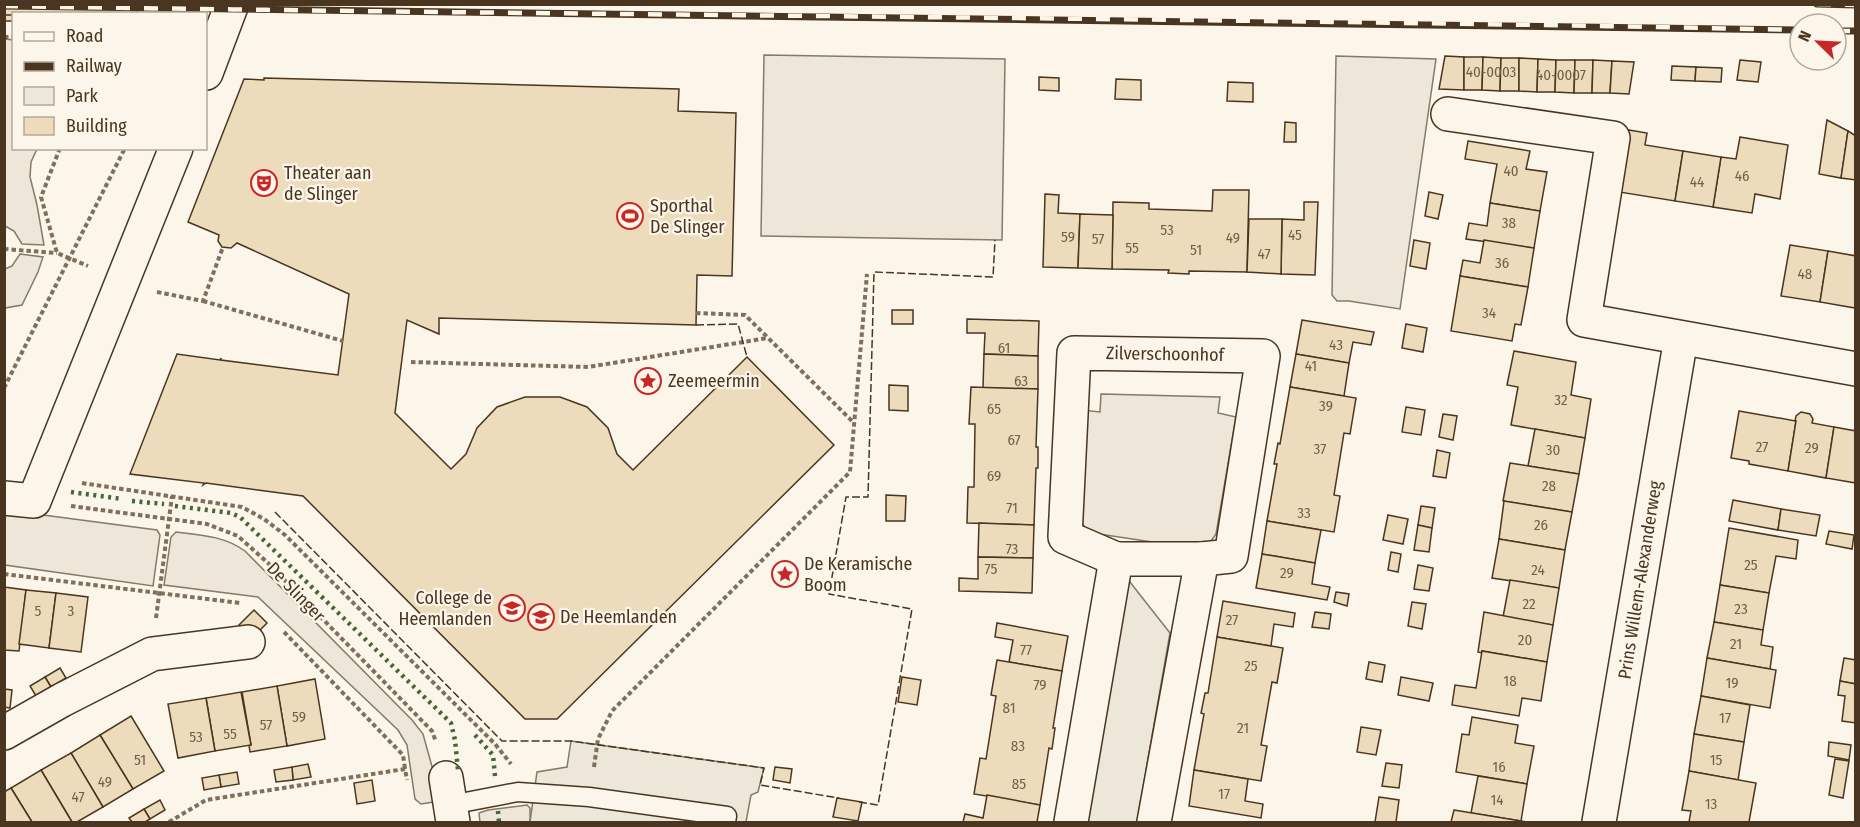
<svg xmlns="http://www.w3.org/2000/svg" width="1860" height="827" font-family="'Fira Sans Condensed',sans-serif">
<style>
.green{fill:#ede6d9;stroke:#887966;stroke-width:1.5}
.parking{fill:#ede7d9;stroke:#887966;stroke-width:1.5}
.building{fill:#ecdcbc;stroke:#4a3520;stroke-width:1.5}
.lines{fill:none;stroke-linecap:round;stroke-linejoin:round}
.lane-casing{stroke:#4a3520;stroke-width:21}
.street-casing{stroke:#4a3520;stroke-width:36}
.path{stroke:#7f6f5c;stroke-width:4;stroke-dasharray:4.5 3;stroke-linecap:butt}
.lane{stroke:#fbf6e9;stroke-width:18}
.street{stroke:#fbf6e9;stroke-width:33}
.rail-casing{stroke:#4a3520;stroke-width:7}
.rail{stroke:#fbf6e9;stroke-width:4.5;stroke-dasharray:14;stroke-linecap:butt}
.hedge{stroke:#436837;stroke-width:4.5;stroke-dasharray:3 4.5;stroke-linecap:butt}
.fence{stroke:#4a3520;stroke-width:1.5;stroke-dasharray:8 3;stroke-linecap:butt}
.labels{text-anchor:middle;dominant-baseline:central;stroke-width:4.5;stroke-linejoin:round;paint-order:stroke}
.number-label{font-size:15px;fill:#725f47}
.poi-label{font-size:18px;fill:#4a3520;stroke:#fbf6e9;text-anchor:start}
.street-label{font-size:18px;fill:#4a3520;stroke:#fbf6e9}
</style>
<rect width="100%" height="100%" fill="#fbf6e9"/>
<g class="green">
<polygon points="5,39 13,40 14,148 37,149 31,162 30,177 37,205 44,245 22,244 14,231 5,226"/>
<polygon points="764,55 1005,59 1002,240 761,236"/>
<polygon points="1336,56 1436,59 1400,309 1349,301 1337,301 1332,295"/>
<polygon points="20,254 43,257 38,272 22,305 5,308 5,269 12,266"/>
<polygon points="1101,394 1220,397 1218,413 1236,417 1216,534 1209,544 1192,548 1099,534 1085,528 1078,514 1082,410 1100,412"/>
<polygon points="5,510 157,530 160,535 153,586 5,565"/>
<path d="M176 532C201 535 224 536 245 551L412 720 423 734 436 781 432 785 433 802 421 804 415 799 407 745 398 730 258 597 164 585 171 537Z"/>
<polygon points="527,805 530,808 530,822 480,822 479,813 488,810"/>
</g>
<g class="parking">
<polygon points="1126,577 1170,633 1137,822 1084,822"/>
<polygon points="571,741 764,768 758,792 751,795 746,822 530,822 537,772 567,767"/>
</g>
<g class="building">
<polygon points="4,4 158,4 155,14 14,14 14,21 4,21"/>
<polygon points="4,4 140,4 136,14 14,14 14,15 4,15"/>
<polygon points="1445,56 1464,57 1464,90 1439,89"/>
<polygon points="1464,57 1483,57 1482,90 1464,90"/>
<polygon points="1483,57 1501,58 1500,91 1482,90"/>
<polygon points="1501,58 1519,58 1519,91 1500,91"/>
<polygon points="1519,58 1538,59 1537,92 1519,91"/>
<polygon points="1538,59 1556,60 1555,92 1537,92"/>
<polygon points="1556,60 1575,60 1574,93 1555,92"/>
<polygon points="1575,60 1593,60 1592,93 1574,93"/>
<polygon points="1593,60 1612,61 1610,93 1592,93"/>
<polygon points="1740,60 1761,62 1758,82 1737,80"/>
<polygon points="1612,61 1634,62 1629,94 1610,93"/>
<polygon points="1672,66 1696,67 1695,81 1671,80"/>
<polygon points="1696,67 1722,68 1721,82 1695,81"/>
<polygon points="1039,77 1059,78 1059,91 1039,90"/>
<polygon points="264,78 679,89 678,111 736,113 732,276 697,275 696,325 439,318 439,334 407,320 395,413 451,469 466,454 477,428 497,407 525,397 560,397 587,407 608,428 617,454 633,470 747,357 834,445 557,719 525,719 303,496 206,483 203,485 204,483 130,474 177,354 220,360 221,358 221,360 338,375 349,294 237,243 231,248 222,247 218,241 219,235 188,222 244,79 264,80"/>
<polygon points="1116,79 1141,80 1141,100 1115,99"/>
<polygon points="1228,82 1253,83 1253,102 1227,101"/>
<polygon points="1827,120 1848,131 1841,178 1819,174"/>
<polygon points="1285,122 1296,123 1296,142 1284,142"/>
<polygon points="1629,130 1647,133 1645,145 1683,151 1675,201 1619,192"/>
<polygon points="1848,131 1856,136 1856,180 1841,178"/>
<polygon points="1740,137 1788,145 1780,199 1755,194 1752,213 1713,207 1721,157 1736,159"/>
<polygon points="1468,141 1530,151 1526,169 1547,172 1540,211 1490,203 1497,164 1465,159"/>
<polygon points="1683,151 1721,157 1713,207 1675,201"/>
<polygon points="1213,190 1249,190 1247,272 1189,271 1189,274 1168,273 1169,270 1112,269 1113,202 1149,203 1149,209 1212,211"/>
<polygon points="1429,192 1443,195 1438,219 1425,216"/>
<polygon points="1045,194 1059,195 1058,213 1080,214 1078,268 1043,267"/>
<polygon points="1304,202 1318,202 1315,275 1281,274 1282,219 1304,220"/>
<polygon points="1490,203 1540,211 1534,248 1466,239 1469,223 1487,226"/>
<polygon points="1080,214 1113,215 1112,269 1078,268"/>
<polygon points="1249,219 1282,219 1281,274 1247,272"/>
<polygon points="1414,240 1430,243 1426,269 1410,266"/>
<polygon points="1484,240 1534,248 1528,287 1460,276 1463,260 1480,263"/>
<polygon points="1790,245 1828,251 1820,302 1781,296"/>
<polygon points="1828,251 1856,256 1855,308 1820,302"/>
<polygon points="1460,276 1528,287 1521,325 1515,324 1512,341 1451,331"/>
<rect x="892" y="310" width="21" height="14"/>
<polygon points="967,319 1039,321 1038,356 984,354 985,333 967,333"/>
<polygon points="1302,320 1374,332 1371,345 1353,342 1349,363 1296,354"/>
<polygon points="1406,324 1427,328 1423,352 1402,348"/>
<polygon points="1514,351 1576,362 1571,395 1591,399 1585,438 1511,425 1518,387 1507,385"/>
<polygon points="984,354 1038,356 1038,389 983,388"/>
<polygon points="1296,354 1349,363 1344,396 1290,387"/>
<polygon points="889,385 908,386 908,411 889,410"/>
<polygon points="971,387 1038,389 1036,447 1038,447 1038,468 1036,468 1034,525 967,523 968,487 974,487 975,424 969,424"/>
<polygon points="1290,387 1356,398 1350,434 1344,433 1334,495 1340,496 1334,532 1267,521 1277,464 1274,464 1278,443 1280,444"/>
<polygon points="1406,407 1425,410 1421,435 1402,432"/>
<polygon points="1739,411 1796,421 1788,471 1749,464 1749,461 1731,458"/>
<polygon points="1801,412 1810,414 1813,419 1812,423 1834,427 1826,478 1788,471 1796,421 1795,421 1796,416"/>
<polygon points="1443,414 1457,416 1453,440 1439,437"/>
<polygon points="1834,427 1856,431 1856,483 1826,478"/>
<polygon points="1535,429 1585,438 1579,474 1528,466"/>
<polygon points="1437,450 1450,453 1446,478 1433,476"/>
<polygon points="1510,463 1579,474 1572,512 1503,501"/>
<polygon points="886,495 906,496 905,521 886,521"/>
<polygon points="1733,500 1781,509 1778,530 1729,521"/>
<polygon points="1504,501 1572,512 1565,550 1499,539"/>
<polygon points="1421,506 1435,508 1432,528 1418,525"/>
<polygon points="1781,509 1820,515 1816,536 1778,530"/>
<polygon points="1388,515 1408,519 1403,544 1383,540"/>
<polygon points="1267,521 1321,530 1315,563 1262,554"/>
<polygon points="979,523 1034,525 1033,558 978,557"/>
<polygon points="1418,525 1432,528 1429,552 1414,550"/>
<polygon points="1729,528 1798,540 1796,559 1776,556 1769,593 1720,585"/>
<polygon points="1829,531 1854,535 1852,549 1826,544"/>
<polygon points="1499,539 1565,550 1559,588 1492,578"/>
<polygon points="1391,552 1401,554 1398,572 1388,570"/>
<polygon points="1262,554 1315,563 1312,584 1330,587 1327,600 1256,588"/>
<polygon points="978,557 1033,558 1032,593 959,591 959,578 978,579"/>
<polygon points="1418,565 1433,568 1429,591 1414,589"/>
<polygon points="1510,580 1559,588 1553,625 1503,617"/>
<polygon points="1720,585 1769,593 1763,630 1714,622"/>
<polygon points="4,587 26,590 19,651 4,650"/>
<polygon points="26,590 56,593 49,648 19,644"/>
<polygon points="1336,592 1349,594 1347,606 1334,602"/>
<polygon points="56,593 88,597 81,652 49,648"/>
<polygon points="1223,601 1295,613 1293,627 1274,624 1271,646 1217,637"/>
<polygon points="1412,602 1426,604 1422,629 1408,626"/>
<polygon points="254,610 267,623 252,638 239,625"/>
<polygon points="1315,612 1331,614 1329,629 1312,627"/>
<polygon points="1484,612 1553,625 1547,662 1482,651 1482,653 1478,652"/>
<polygon points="1714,622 1763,630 1761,645 1773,647 1770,669 1707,658"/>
<polygon points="997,623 1068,636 1062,671 1009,662 1013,640 995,637"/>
<polygon points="1217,637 1283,648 1277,683 1272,682 1261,745 1267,746 1261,781 1194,770 1204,714 1201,713 1205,693 1208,693"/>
<polygon points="1482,651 1547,662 1541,701 1522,698 1519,716 1452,705 1455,685 1476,688"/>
<polygon points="1707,658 1776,670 1770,708 1701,696"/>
<polygon points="1844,658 1856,660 1856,684 1840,681"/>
<polygon points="997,660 1062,671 1053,728 1055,728 1052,749 1049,748 1040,805 974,794 980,758 986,759 996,696 991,695"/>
<polygon points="1369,662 1385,665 1382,682 1366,679"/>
<polygon points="60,668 66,678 51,687 45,677"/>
<polygon points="45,677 51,687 36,696 30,686"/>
<polygon points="902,677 921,680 917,705 898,702"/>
<polygon points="1401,677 1433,683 1429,701 1398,695"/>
<polygon points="315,679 325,739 287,746 277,686"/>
<polygon points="1840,681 1856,684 1856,723 1842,721 1845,696 1838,695"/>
<polygon points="277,686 287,746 250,752 249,745 251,745 242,692"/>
<polygon points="4,689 12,690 10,708 4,707"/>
<polygon points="241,692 251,745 215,751 206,698"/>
<polygon points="1701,696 1750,705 1744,742 1694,734"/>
<polygon points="206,698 215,751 178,758 168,704"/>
<polygon points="131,716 164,771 133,789 100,735"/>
<polygon points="1472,717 1518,725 1515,743 1534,746 1527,784 1456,772 1462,734 1469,735"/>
<polygon points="1361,727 1381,730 1376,755 1357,752"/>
<polygon points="1694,734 1744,742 1738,780 1689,771"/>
<polygon points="100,735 133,789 103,807 71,753"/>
<polygon points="1829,742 1851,745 1849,760 1828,756"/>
<polygon points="71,753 103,807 77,822 72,822 41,770"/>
<polygon points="1835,759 1849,761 1843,798 1829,795"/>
<polygon points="1386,763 1402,765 1399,788 1382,786"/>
<polygon points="308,764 311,777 293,780 292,767"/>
<polygon points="292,767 293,780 276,782 274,770"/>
<polygon points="775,767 792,769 790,783 773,780"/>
<polygon points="41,770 72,822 32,822 11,788"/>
<polygon points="1194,770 1248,779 1245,801 1263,804 1261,818 1189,806"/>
<polygon points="1689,771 1756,783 1749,822 1689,822 1691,811 1682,810"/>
<polygon points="237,772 239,784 221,787 219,775"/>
<polygon points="219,775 221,787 204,790 202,778"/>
<polygon points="1478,776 1527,784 1521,821 1471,813"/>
<polygon points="372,780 375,801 357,804 354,783"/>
<polygon points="11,788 32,822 4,822 4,792"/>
<polygon points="987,795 1040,805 1037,822 963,822 965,814 983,818"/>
<polygon points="1379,797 1399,800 1396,822 1375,822"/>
<polygon points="837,798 862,802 858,821 833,817"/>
<polygon points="160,800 165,810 150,819 144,809"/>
<polygon points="144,809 150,819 145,822 132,822 129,818"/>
<polygon points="1454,810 1521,821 1527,822 1451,822"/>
</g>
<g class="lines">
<defs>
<polyline id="lane" points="450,805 518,792 589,797 727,816 726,822"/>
<g id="street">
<polyline points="206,73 232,4"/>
<polyline points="1448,114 1613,138 1584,320 1856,369"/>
<polyline points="4,498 34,501 176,148"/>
<polyline points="1116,559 1065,537 1074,353 1263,356 1231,556 1202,559 1154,822"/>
<polyline points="4,733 62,700 152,654 248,642"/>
<polyline points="446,778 453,822"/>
<polyline points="1071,822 1116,559 1202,559"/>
<polyline points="1599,822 1681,338"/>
</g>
</defs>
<use href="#lane" class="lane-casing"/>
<use href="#street" class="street-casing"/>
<g class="path">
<polyline points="184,14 188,4"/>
<polyline points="4,37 14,37"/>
<polyline points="60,148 41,197 57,253 88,266"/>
<polyline points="4,249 57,253"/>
<polyline points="157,292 203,301 223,247"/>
<polyline points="203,301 343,341"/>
<polyline points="696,313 745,315 854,423"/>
<polyline points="411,362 588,367 768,338"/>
<polyline points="4,388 125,148"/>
<polyline points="82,483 242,507 264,519 285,535 495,744 511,764"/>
<polyline points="71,506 207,524 238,536 268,563 432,731 436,742"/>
<polyline points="4,574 240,603"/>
<polyline points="156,618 172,496"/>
<polyline points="284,632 403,755 405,769"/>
<polyline points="594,767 598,739 612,711 850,472 867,274"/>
<polyline points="169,822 206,800 405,769 407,780"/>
</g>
<use href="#lane" class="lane"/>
<use href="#street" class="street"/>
<defs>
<g id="rail">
<polyline points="1817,4 1856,5"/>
<path d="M4 6C603 16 1202 17 1800 30"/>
<polyline points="1836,31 1856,31"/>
</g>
</defs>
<use href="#rail" class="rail-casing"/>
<use href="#rail" class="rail"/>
<g class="hedge">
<polyline points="71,492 122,499"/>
<polyline points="132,501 164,504"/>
<polyline points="175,506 231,513 240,517 451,723 455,740 458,770"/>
<polyline points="475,735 493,755 495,776"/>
<polyline points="498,811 499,822"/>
</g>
<g class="fence">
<polyline points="696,325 738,324 747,357"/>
<polyline points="275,512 502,741 571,741 764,768 760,785 839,798"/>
<polyline points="859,802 878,805 912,609 829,594 846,497 868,497 874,272 993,277 995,240"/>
</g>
</g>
<defs>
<symbol id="theatre-ring" viewBox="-11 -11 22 22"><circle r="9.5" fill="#fbf6e9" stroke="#c62828" stroke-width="1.5"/><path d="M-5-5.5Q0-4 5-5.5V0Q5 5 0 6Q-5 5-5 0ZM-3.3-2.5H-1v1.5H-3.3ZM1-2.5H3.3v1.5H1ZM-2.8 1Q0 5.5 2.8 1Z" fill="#c62828"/></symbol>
<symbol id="stadium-ring" viewBox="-11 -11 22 22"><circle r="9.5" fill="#fbf6e9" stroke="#c62828" stroke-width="1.5"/><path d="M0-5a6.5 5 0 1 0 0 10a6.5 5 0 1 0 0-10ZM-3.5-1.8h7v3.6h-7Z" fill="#c62828"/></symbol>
<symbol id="sight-ring" viewBox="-11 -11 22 22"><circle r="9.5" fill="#fbf6e9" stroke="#c62828" stroke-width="1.5"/><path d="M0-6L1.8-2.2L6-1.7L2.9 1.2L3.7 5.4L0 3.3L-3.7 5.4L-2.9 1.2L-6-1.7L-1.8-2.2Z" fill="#c62828"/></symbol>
<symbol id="school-ring" viewBox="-11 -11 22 22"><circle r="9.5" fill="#fbf6e9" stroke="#c62828" stroke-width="1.5"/><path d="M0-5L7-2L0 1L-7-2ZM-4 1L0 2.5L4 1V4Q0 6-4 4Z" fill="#c62828"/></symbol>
</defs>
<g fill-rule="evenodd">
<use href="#theatre-ring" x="249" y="168" width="30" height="30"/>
<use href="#stadium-ring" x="615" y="201" width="30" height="30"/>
<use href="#sight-ring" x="633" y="366" width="30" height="30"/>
<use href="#sight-ring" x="770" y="559" width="30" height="30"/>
<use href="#school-ring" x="497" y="593" width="30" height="30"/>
<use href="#school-ring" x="526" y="602" width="30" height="30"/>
</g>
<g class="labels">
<g class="number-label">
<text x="1491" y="72">40-0003</text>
<text x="1561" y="75">40-0007</text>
<text x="1511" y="171">40</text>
<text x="1742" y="176">46</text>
<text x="1697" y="182">44</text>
<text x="1509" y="223">38</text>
<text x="1167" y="230">53</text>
<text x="1295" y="235">45</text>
<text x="1068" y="237">59</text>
<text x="1233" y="238">49</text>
<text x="1098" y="239">57</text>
<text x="1132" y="248">55</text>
<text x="1196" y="250">51</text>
<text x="1264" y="254">47</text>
<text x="1502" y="263">36</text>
<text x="1805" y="274">48</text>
<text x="1489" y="313">34</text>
<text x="1336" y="345">43</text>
<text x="1004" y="348">61</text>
<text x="1311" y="366">41</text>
<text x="1021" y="381">63</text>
<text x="1561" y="400">32</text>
<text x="1326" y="406">39</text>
<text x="994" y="409">65</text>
<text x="1014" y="440">67</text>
<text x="1762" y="447">27</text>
<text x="1812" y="448">29</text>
<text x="1320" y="449">37</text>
<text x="1553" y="450">30</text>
<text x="994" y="476">69</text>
<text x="1549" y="486">28</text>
<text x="1012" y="508">71</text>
<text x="1304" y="513">33</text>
<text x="1541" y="525">26</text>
<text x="1012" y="549">73</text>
<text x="1751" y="565">25</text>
<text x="991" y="569">75</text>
<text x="1538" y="570">24</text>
<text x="1287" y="573">29</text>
<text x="1529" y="604">22</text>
<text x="1741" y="609">23</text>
<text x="38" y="611">5</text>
<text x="71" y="611">3</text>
<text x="1232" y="620">27</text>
<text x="1525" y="640">20</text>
<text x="1736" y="644">21</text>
<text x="1026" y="650">77</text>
<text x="1251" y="666">25</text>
<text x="1510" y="681">18</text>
<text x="1732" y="683">19</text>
<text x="1040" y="685">79</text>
<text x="1009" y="708">81</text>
<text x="299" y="717">59</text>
<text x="1725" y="718">17</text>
<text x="266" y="725">57</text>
<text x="1243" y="728">21</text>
<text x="230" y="734">55</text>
<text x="196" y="737">53</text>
<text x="1018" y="746">83</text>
<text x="140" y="760">51</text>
<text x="1716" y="760">15</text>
<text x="1499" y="767">16</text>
<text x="105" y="782">49</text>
<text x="1019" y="784">85</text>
<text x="1224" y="794">17</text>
<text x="78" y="797">47</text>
<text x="1497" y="800">14</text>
<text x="1711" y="804">13</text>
</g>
<g class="poi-label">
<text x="284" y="173">Theater aan<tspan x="284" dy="21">de Slinger</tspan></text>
<text x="650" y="206">Sporthal<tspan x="650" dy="21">De Slinger</tspan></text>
<text x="668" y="381">Zeemeermin</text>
<text x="804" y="564">De Keramische<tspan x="804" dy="21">Boom</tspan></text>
<text x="492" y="598" text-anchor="end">College de<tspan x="492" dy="21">Heemlanden</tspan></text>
<text x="560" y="617">De Heemlanden</text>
</g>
<g class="street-label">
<text transform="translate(1165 354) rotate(1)">Zilverschoonhof</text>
<text transform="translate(1640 580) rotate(-81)">Prins Willem-Alexanderweg</text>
<text transform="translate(296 592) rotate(46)">De Slinger</text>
</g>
</g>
<rect width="1860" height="827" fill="none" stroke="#4a3520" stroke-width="12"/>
<rect x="12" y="12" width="195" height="138" fill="#fbf6e9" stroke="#b4a999" stroke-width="1.5"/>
<rect x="24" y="32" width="30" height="9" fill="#fbf6e9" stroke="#b4a999" stroke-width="1.5"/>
<text x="66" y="42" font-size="18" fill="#4a3520">Road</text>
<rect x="24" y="62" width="30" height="9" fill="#4a3520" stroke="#b4a999" stroke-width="1.5"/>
<text x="66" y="72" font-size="18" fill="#4a3520">Railway</text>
<rect x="24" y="87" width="30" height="18" fill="#ede6d9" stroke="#b4a999" stroke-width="1.5"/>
<text x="66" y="102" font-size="18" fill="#4a3520">Park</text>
<rect x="24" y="117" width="30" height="18" fill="#ecdcbc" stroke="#b4a999" stroke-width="1.5"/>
<text x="66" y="132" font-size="18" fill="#4a3520">Building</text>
<g transform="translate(1818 42) rotate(294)"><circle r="28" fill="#fbf6e9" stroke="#b4a999" stroke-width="1.5"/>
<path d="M0-4.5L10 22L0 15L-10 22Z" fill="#c62828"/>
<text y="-9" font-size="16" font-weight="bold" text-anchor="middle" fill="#4a3520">N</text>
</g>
</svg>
